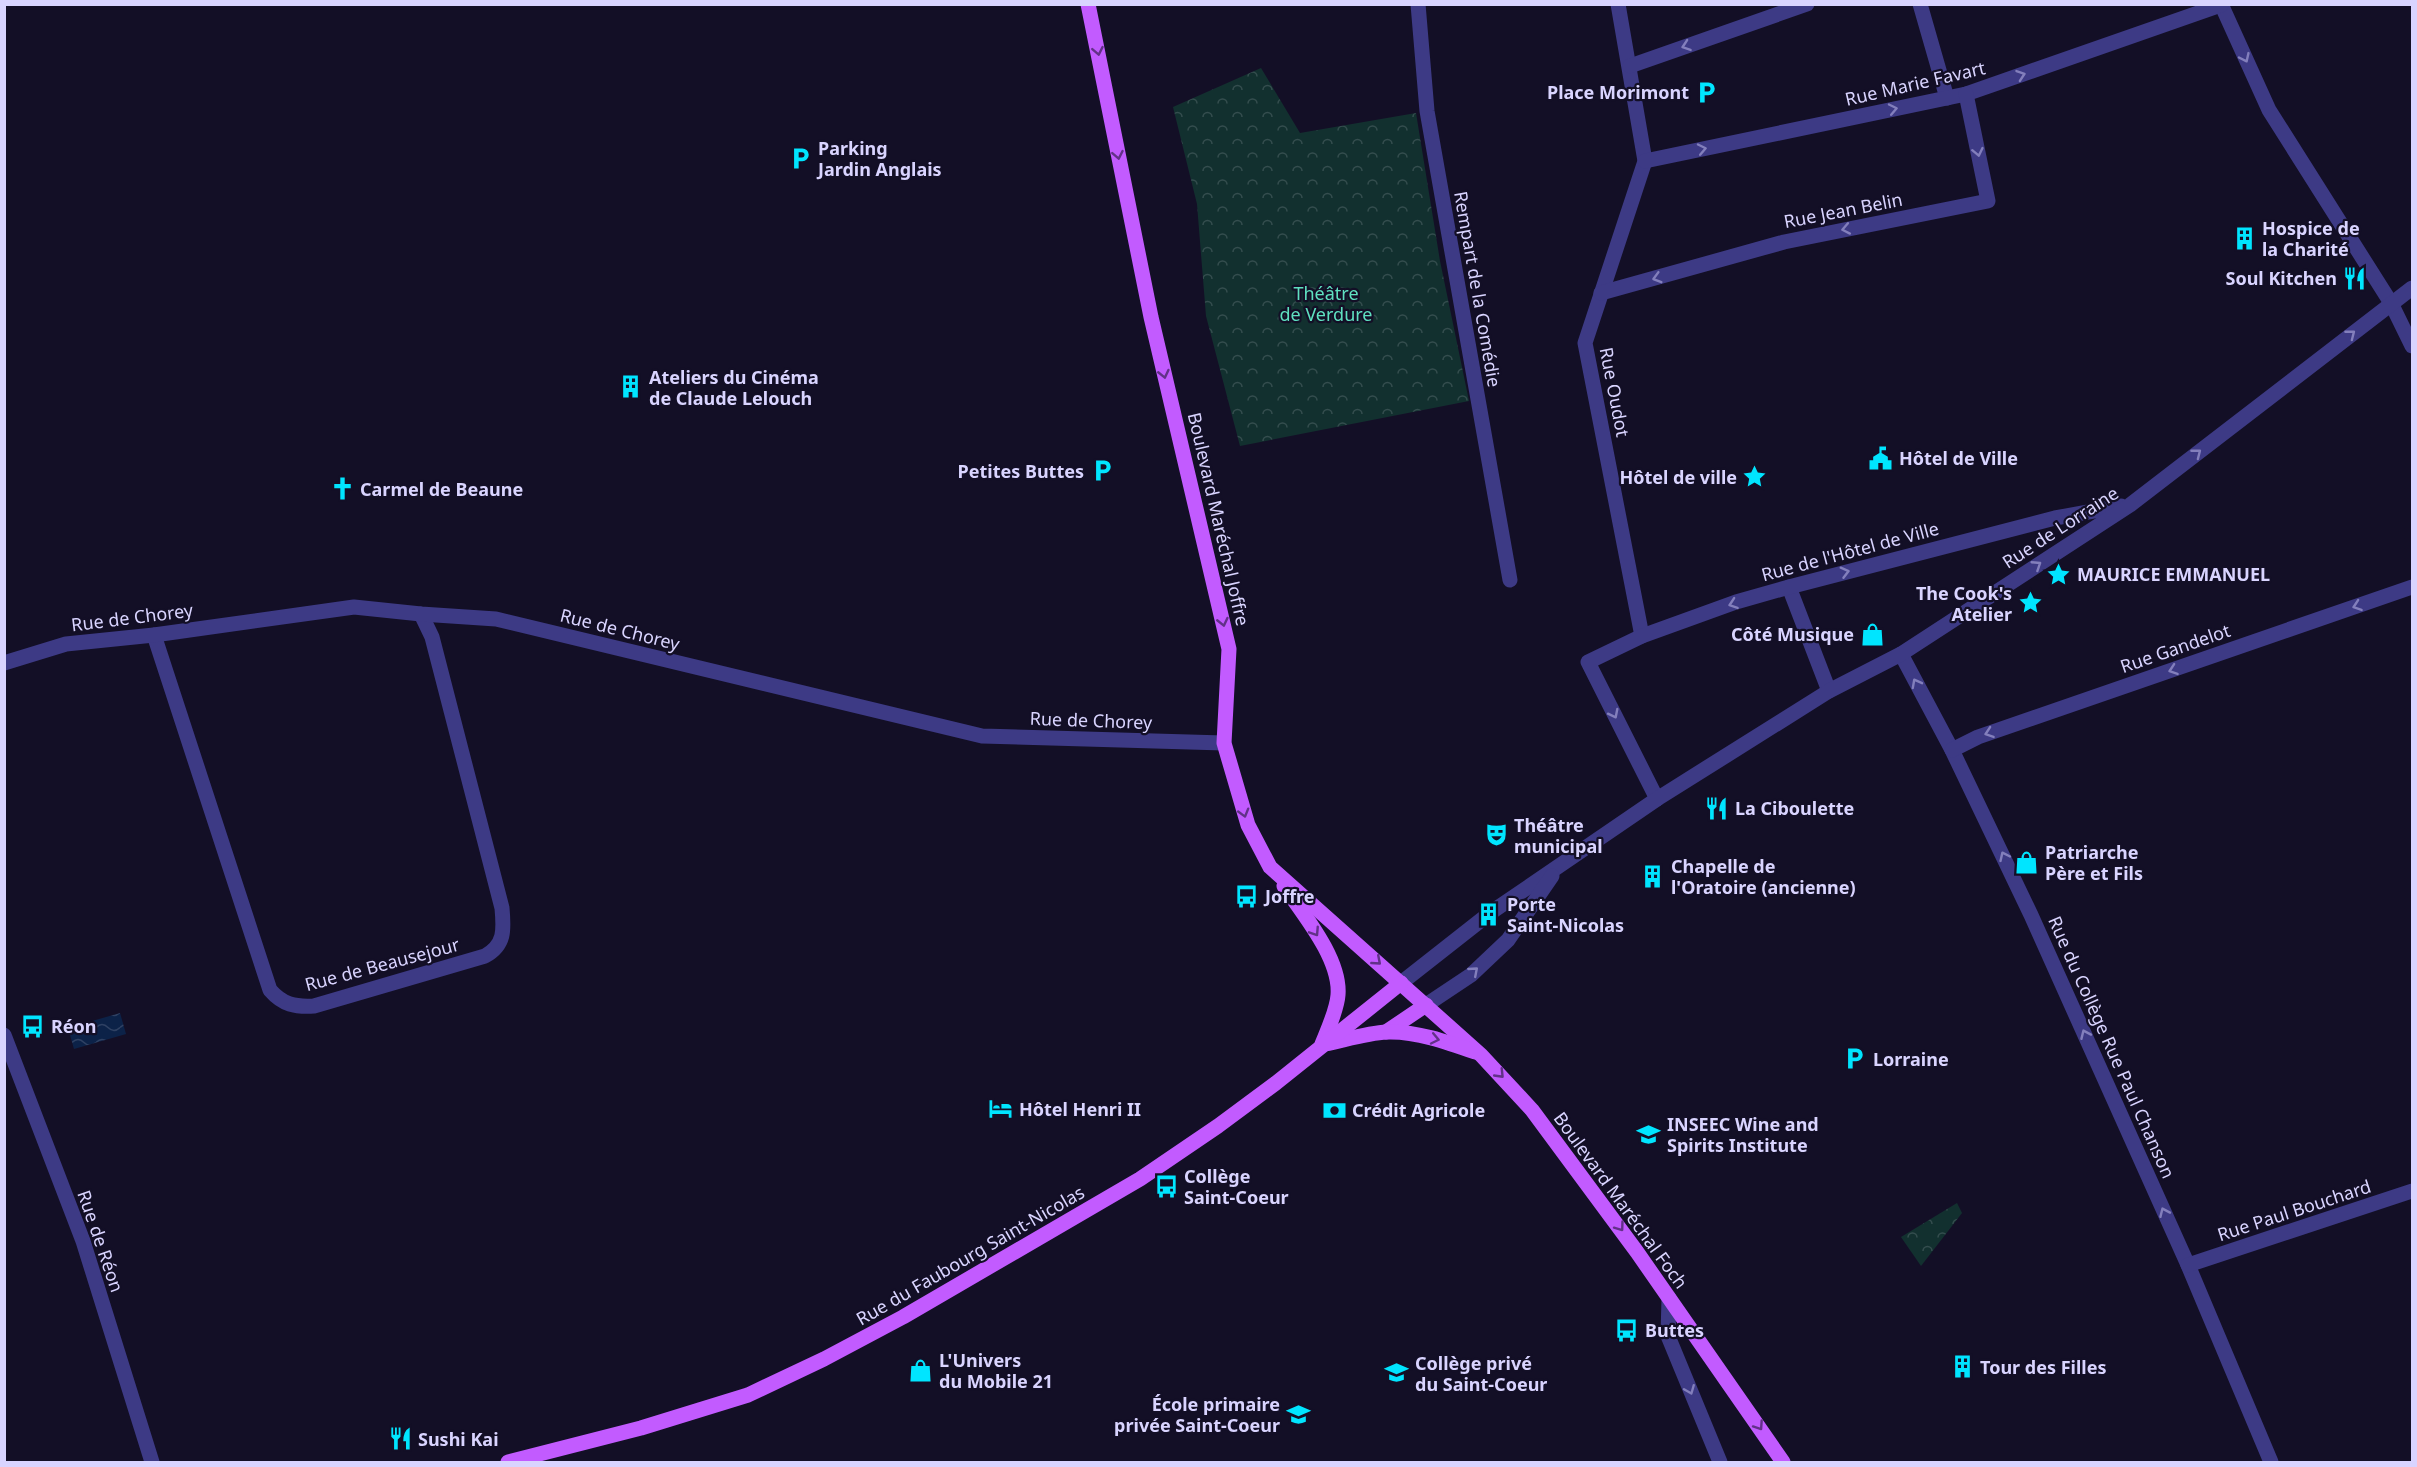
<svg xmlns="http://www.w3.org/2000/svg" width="2417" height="1467" font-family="'Noto Sans',sans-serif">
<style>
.park{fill:url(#park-crowns)}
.water{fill:url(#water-waves)}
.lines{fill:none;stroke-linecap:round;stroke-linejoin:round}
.minor{stroke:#3d3a85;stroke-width:15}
.major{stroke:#c25bff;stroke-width:15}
.oneway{stroke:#837fbc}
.oneway2{stroke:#623188}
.labels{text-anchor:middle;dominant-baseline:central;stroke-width:4.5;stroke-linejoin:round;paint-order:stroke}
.street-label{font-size:18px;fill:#d9d4ff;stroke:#130f26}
.poi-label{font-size:18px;font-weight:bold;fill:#d9d4ff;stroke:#130f26;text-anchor:start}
.park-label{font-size:18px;fill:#5fe0c0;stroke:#130f26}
</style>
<defs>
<pattern id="park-crowns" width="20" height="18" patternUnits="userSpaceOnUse" patternTransform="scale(1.5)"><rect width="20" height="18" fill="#12302f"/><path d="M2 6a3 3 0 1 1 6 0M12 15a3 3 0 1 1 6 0" fill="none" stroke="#344d4e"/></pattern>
<pattern id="water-waves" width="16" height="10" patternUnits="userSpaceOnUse" patternTransform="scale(1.5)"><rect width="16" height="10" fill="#0c2248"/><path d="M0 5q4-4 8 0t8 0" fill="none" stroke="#2f4163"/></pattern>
</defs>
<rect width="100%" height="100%" fill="#130f26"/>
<g class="park">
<polygon points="1261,68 1300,133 1416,113 1440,261 1469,401 1240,446 1206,316 1197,204 1173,107"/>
<polygon points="1957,1203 1962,1213 1921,1266 1901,1237"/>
</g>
<polygon class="water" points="120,1013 126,1034 74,1049 68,1028"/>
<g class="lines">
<g class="minor">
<polyline points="1418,4 1427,111 1510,580"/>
<polyline points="1618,4 1645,161 1585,343 1642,636"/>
<polyline points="1920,4 1947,98"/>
<polyline points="2221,4 2269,110 2391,303 2412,346"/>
<polyline points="1630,66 1807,4"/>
<polyline points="1645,161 1966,94 2221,5"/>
<polyline points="1601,293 1784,242 1988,201 1966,94"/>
<polyline points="1789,587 1829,691"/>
<path d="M154 635 270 990C283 1005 295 1007 314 1006L485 956C505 945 504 930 502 908L432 637 421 614"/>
<polyline points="1901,654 1952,750 2031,915 2188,1265 2271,1462"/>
<polyline points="4,663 66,644 154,635 354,607 421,614 496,619 982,736 1224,743"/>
<polyline points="1952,750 1978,737 2412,587"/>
<polyline points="1657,799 1588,662 1642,636 1736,602 1789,587 2055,518 2121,506"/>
<polyline points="1493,911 1657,799 1829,691 1901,654 2130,505 2412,288"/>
<polyline points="1401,983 1485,917"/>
<polyline points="1426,1005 1471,975 1508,940 1552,876"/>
<polyline points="4,1035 83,1241 152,1462"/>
<polyline points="2188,1265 2412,1191"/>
<polyline points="1669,1298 1668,1336 1720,1462"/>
</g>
<g class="major">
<polyline points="1088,4 1151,317 1229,649 1224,743 1248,825 1270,867 1481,1055 1532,1110 1637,1252 1783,1462"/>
<path d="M1284 886C1303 914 1341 959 1338 995 1337 1010 1328 1029 1322 1044"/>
<polyline points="1386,1032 1426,1005"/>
<path d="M1325 1044C1345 1040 1367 1033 1387 1032 1416 1031 1447 1042 1475 1052"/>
<polyline points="508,1462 641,1428 748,1395 824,1359 903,1317 1140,1179 1218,1126 1276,1083 1401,983"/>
</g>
</g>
<defs><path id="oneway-chevron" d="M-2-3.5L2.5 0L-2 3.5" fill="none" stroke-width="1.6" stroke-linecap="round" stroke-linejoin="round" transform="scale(1.5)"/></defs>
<g class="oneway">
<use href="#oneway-chevron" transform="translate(1686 46) rotate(161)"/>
<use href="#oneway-chevron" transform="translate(2245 58) rotate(65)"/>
<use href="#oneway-chevron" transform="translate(2021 75) rotate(-19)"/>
<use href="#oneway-chevron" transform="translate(1893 109) rotate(-12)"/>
<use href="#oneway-chevron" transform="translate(1702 149) rotate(-12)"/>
<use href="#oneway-chevron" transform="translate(1978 152) rotate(78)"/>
<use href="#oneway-chevron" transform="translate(1846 229) rotate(169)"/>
<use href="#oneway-chevron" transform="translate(1657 278) rotate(164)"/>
<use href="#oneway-chevron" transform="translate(2351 334) rotate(-38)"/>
<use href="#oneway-chevron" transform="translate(2197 453) rotate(-38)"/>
<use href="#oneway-chevron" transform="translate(2037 565) rotate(-33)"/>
<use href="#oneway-chevron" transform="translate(1845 572) rotate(-15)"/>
<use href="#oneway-chevron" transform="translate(1733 604) rotate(161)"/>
<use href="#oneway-chevron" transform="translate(2357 606) rotate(161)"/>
<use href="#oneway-chevron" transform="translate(2173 670) rotate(161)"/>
<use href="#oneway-chevron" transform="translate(1916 683) rotate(-118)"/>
<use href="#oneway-chevron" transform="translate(1614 714) rotate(63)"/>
<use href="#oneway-chevron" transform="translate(1989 733) rotate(161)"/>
<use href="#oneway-chevron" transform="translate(2004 856) rotate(-115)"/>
<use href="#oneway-chevron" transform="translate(1474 971) rotate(-41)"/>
<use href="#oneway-chevron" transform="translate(2085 1034) rotate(-114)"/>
<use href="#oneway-chevron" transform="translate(2164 1212) rotate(-114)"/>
<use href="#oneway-chevron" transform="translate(1690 1390) rotate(68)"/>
</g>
<g class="oneway2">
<use href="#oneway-chevron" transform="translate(1098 51) rotate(79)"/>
<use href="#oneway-chevron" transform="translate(1118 155) rotate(79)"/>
<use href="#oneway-chevron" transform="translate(1164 374) rotate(77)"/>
<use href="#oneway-chevron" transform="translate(1223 622) rotate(77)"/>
<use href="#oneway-chevron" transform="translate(1244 813) rotate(74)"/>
<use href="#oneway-chevron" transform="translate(1315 932) rotate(57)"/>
<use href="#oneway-chevron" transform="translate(1377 961) rotate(41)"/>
<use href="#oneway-chevron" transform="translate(1435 1039) rotate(12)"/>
<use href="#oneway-chevron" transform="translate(1500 1074) rotate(46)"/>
<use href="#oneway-chevron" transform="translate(1620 1227) rotate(54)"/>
<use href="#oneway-chevron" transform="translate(1759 1426) rotate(56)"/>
</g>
<defs>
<symbol id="parking-bare" viewBox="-9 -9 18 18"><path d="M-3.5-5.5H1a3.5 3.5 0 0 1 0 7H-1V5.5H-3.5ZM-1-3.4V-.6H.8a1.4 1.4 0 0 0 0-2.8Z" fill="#00e5ff" stroke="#130f26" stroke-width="2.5" paint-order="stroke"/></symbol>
<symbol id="building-bare" viewBox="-9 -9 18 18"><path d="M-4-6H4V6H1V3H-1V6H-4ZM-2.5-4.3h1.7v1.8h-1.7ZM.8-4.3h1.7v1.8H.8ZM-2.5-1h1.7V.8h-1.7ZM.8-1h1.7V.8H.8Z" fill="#00e5ff" stroke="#130f26" stroke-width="2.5" paint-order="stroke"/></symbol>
<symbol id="restaurant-bare" viewBox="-9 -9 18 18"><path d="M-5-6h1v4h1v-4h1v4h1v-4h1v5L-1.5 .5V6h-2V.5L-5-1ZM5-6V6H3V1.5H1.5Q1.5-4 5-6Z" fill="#00e5ff" stroke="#130f26" stroke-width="2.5" paint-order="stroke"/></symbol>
<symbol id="civic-bare" viewBox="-9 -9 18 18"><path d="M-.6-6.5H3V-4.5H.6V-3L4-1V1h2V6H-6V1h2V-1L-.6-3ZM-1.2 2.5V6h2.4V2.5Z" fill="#00e5ff" stroke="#130f26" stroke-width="2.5" paint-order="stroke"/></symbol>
<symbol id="sight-bare" viewBox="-9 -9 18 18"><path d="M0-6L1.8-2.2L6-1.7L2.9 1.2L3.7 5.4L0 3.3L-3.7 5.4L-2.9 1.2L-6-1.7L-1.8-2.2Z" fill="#00e5ff" stroke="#130f26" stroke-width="2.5" paint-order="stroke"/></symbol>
<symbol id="church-bare" viewBox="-9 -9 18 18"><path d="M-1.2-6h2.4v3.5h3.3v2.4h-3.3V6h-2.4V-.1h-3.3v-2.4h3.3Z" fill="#00e5ff" stroke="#130f26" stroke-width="2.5" paint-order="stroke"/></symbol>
<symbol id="shop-bare" viewBox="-9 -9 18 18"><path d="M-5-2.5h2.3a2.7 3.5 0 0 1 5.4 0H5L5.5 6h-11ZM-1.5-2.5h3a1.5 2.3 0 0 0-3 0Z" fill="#00e5ff" stroke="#130f26" stroke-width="2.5" paint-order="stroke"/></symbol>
<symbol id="theatre-bare" viewBox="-9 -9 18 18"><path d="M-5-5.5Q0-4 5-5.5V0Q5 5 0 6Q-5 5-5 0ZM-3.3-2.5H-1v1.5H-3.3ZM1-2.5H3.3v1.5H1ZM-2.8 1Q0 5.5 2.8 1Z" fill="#00e5ff" stroke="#130f26" stroke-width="2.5" paint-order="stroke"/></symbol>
<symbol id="bus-bare" viewBox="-9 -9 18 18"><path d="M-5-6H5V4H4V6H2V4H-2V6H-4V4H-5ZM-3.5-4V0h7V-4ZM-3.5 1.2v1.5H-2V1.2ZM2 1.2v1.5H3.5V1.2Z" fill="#00e5ff" stroke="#130f26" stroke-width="2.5" paint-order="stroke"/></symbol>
<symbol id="hotel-bare" viewBox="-9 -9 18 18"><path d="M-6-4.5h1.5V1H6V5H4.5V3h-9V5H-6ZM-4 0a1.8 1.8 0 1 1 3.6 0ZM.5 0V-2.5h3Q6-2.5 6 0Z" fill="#00e5ff" stroke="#130f26" stroke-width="2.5" paint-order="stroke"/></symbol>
<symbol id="bank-bare" viewBox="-9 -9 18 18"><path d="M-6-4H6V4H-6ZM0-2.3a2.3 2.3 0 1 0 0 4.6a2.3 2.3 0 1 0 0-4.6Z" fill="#00e5ff" stroke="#130f26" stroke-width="2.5" paint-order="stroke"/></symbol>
<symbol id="university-bare" viewBox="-9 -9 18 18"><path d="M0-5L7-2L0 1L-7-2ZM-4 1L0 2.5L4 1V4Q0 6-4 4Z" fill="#00e5ff" stroke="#130f26" stroke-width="2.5" paint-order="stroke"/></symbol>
<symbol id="school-bare" viewBox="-9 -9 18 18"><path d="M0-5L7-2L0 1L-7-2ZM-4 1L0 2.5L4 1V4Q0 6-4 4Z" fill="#00e5ff" stroke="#130f26" stroke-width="2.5" paint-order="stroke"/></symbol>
</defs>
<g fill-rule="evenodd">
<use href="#parking-bare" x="1690" y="76" width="33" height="33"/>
<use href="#parking-bare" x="784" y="142" width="33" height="33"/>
<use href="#building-bare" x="2228" y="222" width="33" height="33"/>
<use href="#restaurant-bare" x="2338" y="262" width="33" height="33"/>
<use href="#building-bare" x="614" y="370" width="33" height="33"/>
<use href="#civic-bare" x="1864" y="442" width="33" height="33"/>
<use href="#parking-bare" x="1086" y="454" width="33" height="33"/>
<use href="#sight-bare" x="1738" y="460" width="33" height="33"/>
<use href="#church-bare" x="326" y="472" width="33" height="33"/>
<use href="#sight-bare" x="2042" y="558" width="33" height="33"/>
<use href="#sight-bare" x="2014" y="586" width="33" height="33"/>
<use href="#shop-bare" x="1856" y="618" width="33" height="33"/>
<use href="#restaurant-bare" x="1700" y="792" width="33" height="33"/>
<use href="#theatre-bare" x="1480" y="818" width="33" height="33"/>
<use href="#shop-bare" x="2010" y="846" width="33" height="33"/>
<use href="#building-bare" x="1636" y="860" width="33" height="33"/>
<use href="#bus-bare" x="1230" y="880" width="33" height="33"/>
<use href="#building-bare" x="1472" y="898" width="33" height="33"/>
<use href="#bus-bare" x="16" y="1010" width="33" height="33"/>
<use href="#parking-bare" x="1838" y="1042" width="33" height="33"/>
<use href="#hotel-bare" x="984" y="1092" width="33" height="33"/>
<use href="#bank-bare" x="1318" y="1094" width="33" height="33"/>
<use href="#university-bare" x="1632" y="1118" width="33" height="33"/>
<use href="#bus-bare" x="1150" y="1170" width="33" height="33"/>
<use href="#bus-bare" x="1610" y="1314" width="33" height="33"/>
<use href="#building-bare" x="1946" y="1350" width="33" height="33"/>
<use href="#shop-bare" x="904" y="1354" width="33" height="33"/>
<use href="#school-bare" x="1380" y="1356" width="33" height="33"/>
<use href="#school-bare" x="1282" y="1398" width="33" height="33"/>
<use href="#restaurant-bare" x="384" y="1422" width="33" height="33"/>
</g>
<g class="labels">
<g class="street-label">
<text transform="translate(1915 83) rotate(-13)">Rue Marie Favart</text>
<text transform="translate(1843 210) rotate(-11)">Rue Jean Belin</text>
<text transform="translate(1478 289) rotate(80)">Rempart de la Comédie</text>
<text transform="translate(1615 392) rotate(79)">Rue Oudot</text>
<text transform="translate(1219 519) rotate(77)">Boulevard Maréchal Joffre</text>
<text transform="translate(2060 527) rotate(-33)">Rue de Lorraine</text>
<text transform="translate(1850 551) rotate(-15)">Rue de l'Hôtel de Ville</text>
<text transform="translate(132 617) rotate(-7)">Rue de Chorey</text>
<text transform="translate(620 629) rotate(14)">Rue de Chorey</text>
<text transform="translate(2175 648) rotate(-19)">Rue Gandelot</text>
<text transform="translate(1091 720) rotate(2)">Rue de Chorey</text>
<text transform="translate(382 964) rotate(-15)">Rue de Beausejour</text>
<text transform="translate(2112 1047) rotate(66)">Rue du Collège Rue Paul Chanson</text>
<text transform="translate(1621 1200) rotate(54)">Boulevard Maréchal Foch</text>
<text transform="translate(2294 1210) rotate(-18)">Rue Paul Bouchard</text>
<text transform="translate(101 1241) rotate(71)">Rue de Réon</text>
<text transform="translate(970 1255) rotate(-30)">Rue du Faubourg Saint-Nicolas</text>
</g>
<g class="poi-label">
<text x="1689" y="92" text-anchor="end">Place Morimont</text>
<text x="818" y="148">Parking<tspan x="818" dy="21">Jardin Anglais</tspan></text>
<text x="2262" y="228">Hospice de<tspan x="2262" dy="21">la Charité</tspan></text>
<text x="2337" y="278" text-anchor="end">Soul Kitchen</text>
<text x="649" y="377">Ateliers du Cinéma<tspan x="649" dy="21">de Claude Lelouch</tspan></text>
<text x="1899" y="458">Hôtel de Ville</text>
<text x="1084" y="471" text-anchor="end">Petites Buttes</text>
<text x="1737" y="477" text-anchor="end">Hôtel de ville</text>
<text x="360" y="489">Carmel de Beaune</text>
<text x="2077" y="574">MAURICE EMMANUEL</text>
<text x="2012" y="593" text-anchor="end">The Cook's<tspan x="2012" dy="21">Atelier</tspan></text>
<text x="1854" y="634" text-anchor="end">Côté Musique</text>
<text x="1735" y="808">La Ciboulette</text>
<text x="1514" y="825">Théâtre<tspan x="1514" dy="21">municipal</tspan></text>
<text x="2045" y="852">Patriarche<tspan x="2045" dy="21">Père et Fils</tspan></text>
<text x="1671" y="866">Chapelle de<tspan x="1671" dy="21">l'Oratoire (ancienne)</tspan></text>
<text x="1265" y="896">Joffre</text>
<text x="1507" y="904">Porte<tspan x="1507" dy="21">Saint-Nicolas</tspan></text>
<text x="51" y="1026">Réon</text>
<text x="1873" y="1059">Lorraine</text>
<text x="1019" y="1109">Hôtel Henri II</text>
<text x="1352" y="1110">Crédit Agricole</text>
<text x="1667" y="1124">INSEEC Wine and<tspan x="1667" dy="21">Spirits Institute</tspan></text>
<text x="1184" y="1176">Collège<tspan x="1184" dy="21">Saint-Coeur</tspan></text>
<text x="1645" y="1330">Buttes</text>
<text x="939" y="1360">L'Univers<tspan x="939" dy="21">du Mobile 21</tspan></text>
<text x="1415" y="1363">Collège privé<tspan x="1415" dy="21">du Saint-Coeur</tspan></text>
<text x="1980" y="1367">Tour des Filles</text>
<text x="1280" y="1404" text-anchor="end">École primaire<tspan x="1280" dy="21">privée Saint-Coeur</tspan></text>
<text x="418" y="1439">Sushi Kai</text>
</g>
<g class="park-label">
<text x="1326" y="293">Théâtre<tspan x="1326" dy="21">de Verdure</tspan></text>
</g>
</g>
<rect width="2417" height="1467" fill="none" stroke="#d9d4ff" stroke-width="12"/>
</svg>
